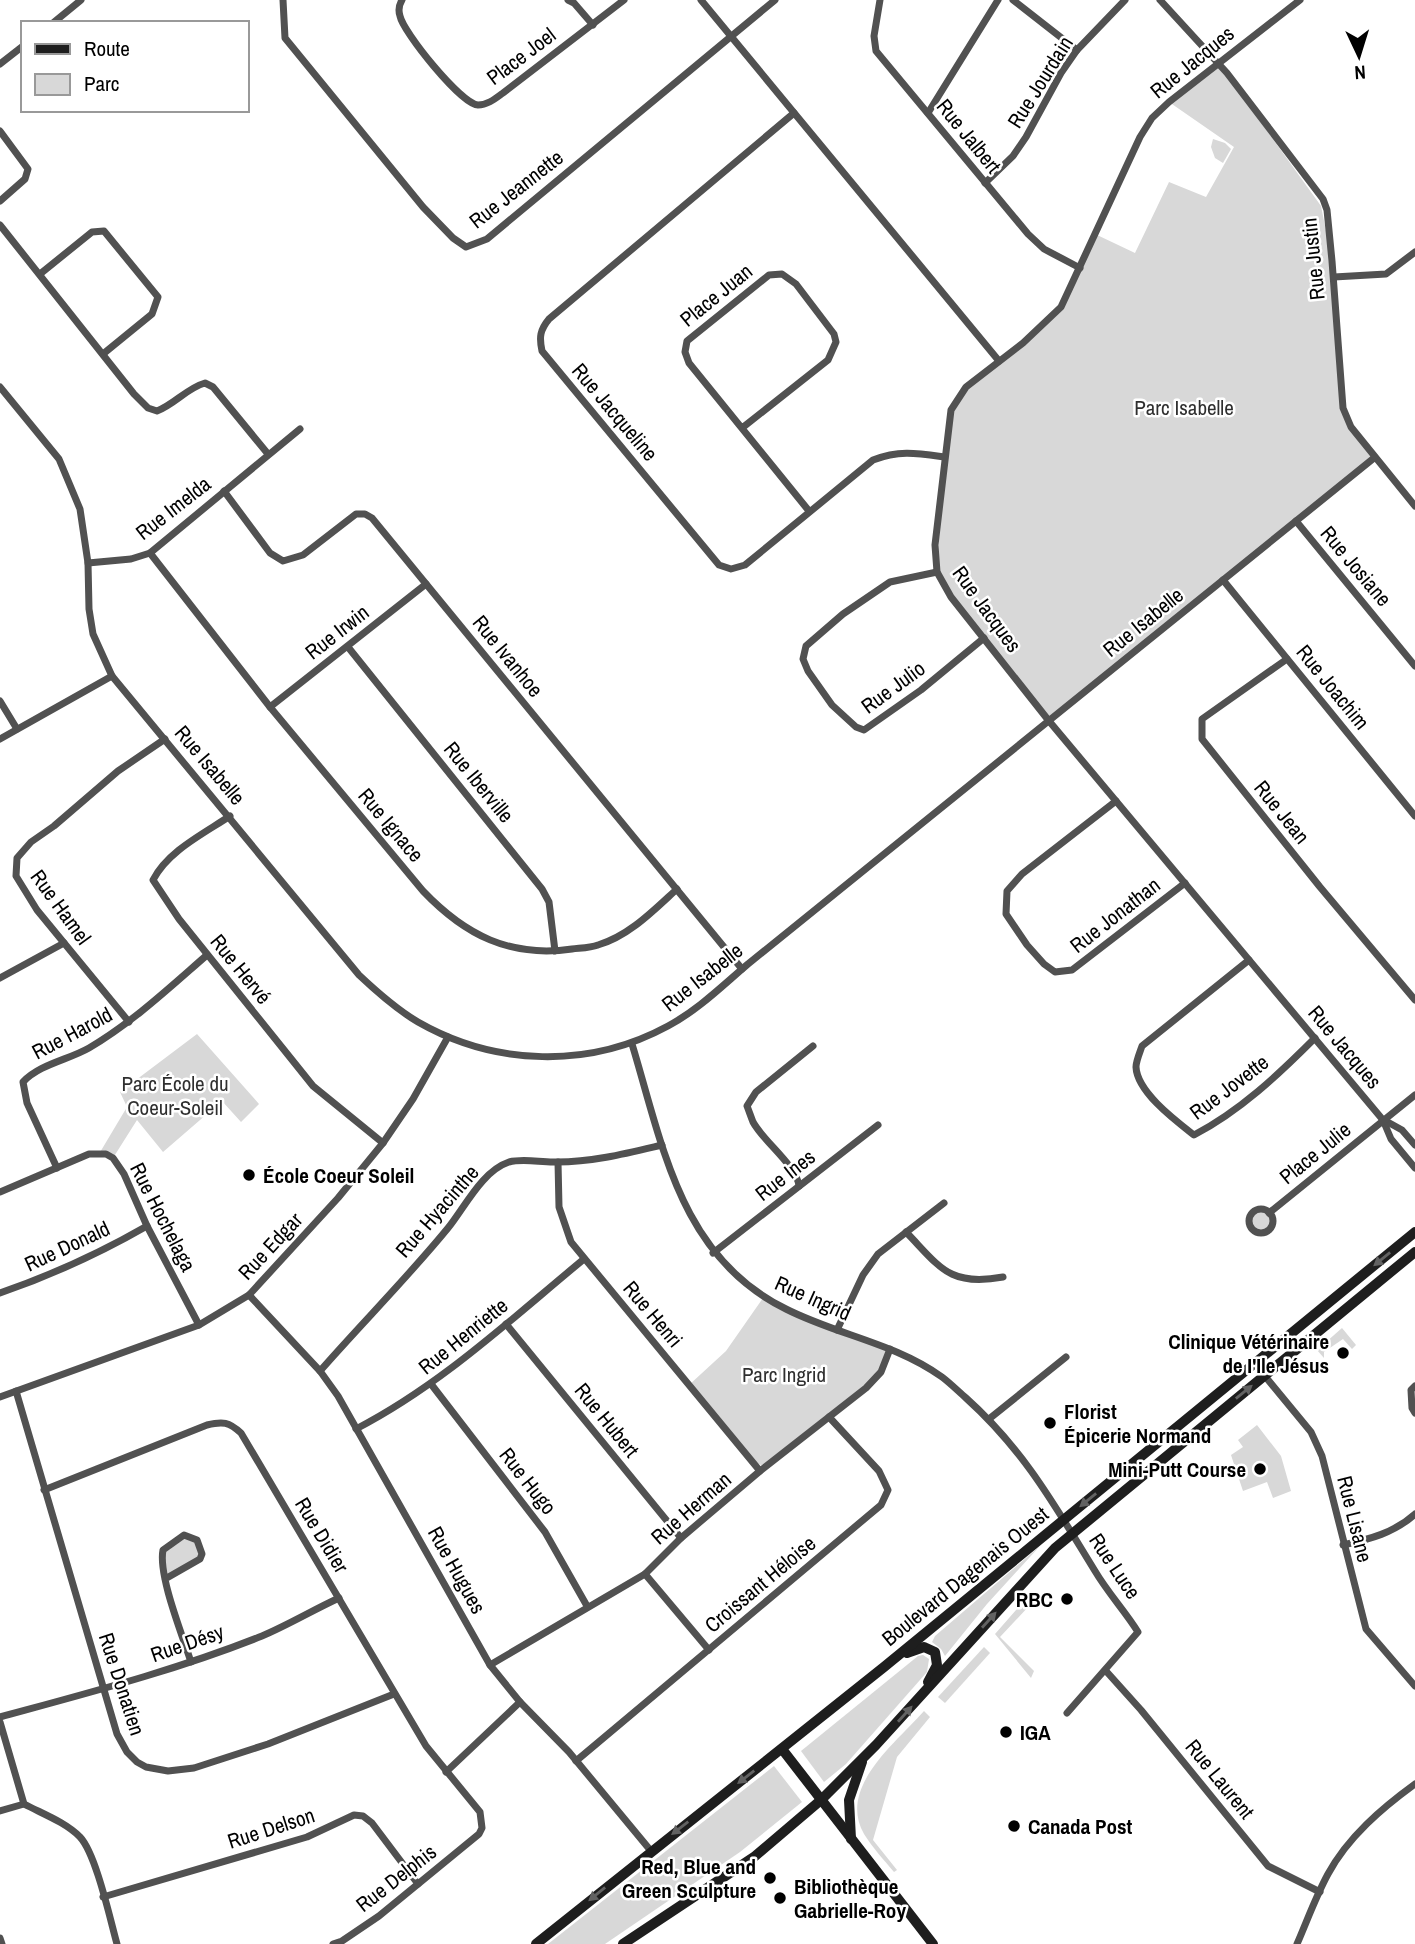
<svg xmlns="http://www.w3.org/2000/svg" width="1415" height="1944" font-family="'Archivo Narrow',sans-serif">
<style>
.green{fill:#d8d8d8}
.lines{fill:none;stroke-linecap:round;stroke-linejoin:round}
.street{stroke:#515151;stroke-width:7}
.secondary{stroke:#1e1e1e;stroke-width:10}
.oneway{fill:#626262}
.poi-dot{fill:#000;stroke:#fff;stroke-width:2.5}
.labels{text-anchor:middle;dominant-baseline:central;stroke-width:5;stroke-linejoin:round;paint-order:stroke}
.street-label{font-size:21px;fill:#000;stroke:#fff}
.park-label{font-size:21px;fill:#2f2f2f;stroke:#fff}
.poi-label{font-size:21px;font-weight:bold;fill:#000;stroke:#fff;text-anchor:start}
</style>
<rect width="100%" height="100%" fill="#fff"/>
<g class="green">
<polygon points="1217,61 1321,206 1332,261 1343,408 1374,458 1049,721 951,597 937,572 944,457 956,399 1061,307 1095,234 1135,253 1169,182 1206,197 1234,147 1169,102"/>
<polygon points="1213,139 1225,143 1231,149 1223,163 1215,158 1211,147"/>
<polygon points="197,1034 259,1104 241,1122 222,1101 163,1152 137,1120 113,1158 99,1154 127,1107 120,1092"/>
<circle cx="1261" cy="1221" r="12"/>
<polygon points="763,1298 890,1349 881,1372 766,1467 749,1460 689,1385 726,1351"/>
<polygon points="1342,1328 1356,1345 1352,1349 1343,1339 1324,1352 1324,1358 1317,1350"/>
<polygon points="1257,1425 1281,1456 1291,1491 1273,1498 1267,1482 1243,1491 1231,1455 1243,1447 1238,1440"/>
<polygon points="184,1535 197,1540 202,1554 165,1579 163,1550"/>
<polygon points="1040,1546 987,1604 945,1656 941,1649 932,1642 935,1636"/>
<polygon points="1024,1601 1030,1605 1000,1637 1034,1671 1031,1678 995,1634"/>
<polygon points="984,1647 990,1653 945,1703 938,1697"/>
<polygon points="923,1655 929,1659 927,1672 846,1764 824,1782 801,1751 918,1656"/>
<path d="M924 1711 930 1717 897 1757 873 1840 897 1870 894 1872C884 1860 872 1847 864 1834 837 1787 897 1742 924 1711Z"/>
<polygon points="774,1766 802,1802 740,1852 605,1944 548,1944"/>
</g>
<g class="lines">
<g class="street">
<polyline points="283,0 285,38 423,207 453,238 466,247 487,239 775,0"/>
<path d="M402 0C399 5 398 10 400 16 403 32 461 104 478 105 488 105 496 98 503 93L624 0"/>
<polyline points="568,0 574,3 593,25"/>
<polyline points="701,0 999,361"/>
<polyline points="880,0 874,36 876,51 1028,234 1044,249 1080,268"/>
<polyline points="1013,0 1077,50"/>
<polyline points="1160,0 1227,73 1323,199 1327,210 1332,261 1343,408 1351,427 1415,506"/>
<polyline points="1300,0 1169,102 1152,118 1140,137 1061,307 1023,343 966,387 951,410 935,545 937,572 951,597 1049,721 1383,1120 1391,1139 1415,1168"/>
<polyline points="53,23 81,0"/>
<polyline points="0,64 23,46"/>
<path d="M794 113 549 319C540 330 539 337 542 351L719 565 731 569 745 565 873 460C899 450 916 453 944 457"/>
<polyline points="928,113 998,0"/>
<polyline points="0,131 28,169 25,179 0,201"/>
<polyline points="985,183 1013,156 1026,137 1061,73 1077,50 1125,0"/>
<path d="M0 225 134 394 148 408 157 411C175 404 187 388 205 383L213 387 268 454"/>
<polyline points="40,274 92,232 104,231 158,297 152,314 103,354"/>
<polyline points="1334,277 1386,274 1415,252"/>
<path d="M0 387 59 459 80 509 88 563 89 609 93 634 112 676 359 975C377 992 396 1009 418 1022 495 1066 589 1069 668 1026 698 1010 722 986 748 964L1374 458"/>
<polyline points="742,428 828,360 836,342 834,334 796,284 782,274 769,275 687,341 685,352 689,363 809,511"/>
<polyline points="224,491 270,553 283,561 303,555 356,514 365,514 372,518 742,969"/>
<polyline points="1296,521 1415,666"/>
<path d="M150 553 270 707 423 891C465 935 510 958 572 949 580 948 590 948 598 945 629 936 654 910 677 889"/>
<polyline points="88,563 131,559 150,553 300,429"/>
<polyline points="937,572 890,582 843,614 806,646 803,659 808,671 832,705 856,727 864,730 921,690 984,638"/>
<polyline points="1223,580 1415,816"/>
<polyline points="348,647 542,889 549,902 555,951"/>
<polyline points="1287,659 1202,719 1202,739 1320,887 1415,1000"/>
<polyline points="0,701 17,729"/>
<polyline points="270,707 426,584"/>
<polyline points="0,739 112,676"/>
<polyline points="1116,801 1022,874 1007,891 1006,914 1027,945 1044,964 1055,972 1072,970 1185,883"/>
<path d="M230 816C203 834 168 851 153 880L179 919 313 1086 383 1143"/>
<path d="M1249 960 1142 1046C1140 1052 1136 1061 1136 1067 1137 1092 1176 1121 1194 1135 1240 1111 1278 1075 1315 1038"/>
<polyline points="0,978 64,943"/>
<polyline points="129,1022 37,910 16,876 17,858 31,842 54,826 118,771 165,739"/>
<path d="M632 1044C663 1146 680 1257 786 1309 837 1335 895 1343 942 1377 950 1383 958 1391 966 1398 1024 1450 1055 1506 1095 1571 1108 1593 1125 1611 1138 1632L1067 1713"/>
<polyline points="1384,1120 1402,1130 1415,1145"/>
<polyline points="558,1162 559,1207 571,1242 760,1471"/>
<path d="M57 1168 27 1103 23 1082C40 1064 68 1060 89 1048 133 1022 169 988 207 955"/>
<path d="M799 1186C797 1166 763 1141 753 1122 751 1117 749 1111 747 1106L756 1092 813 1046"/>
<polyline points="0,1192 89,1154 106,1154 113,1158 124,1174 147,1226 199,1325"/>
<circle cx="1261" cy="1221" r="12"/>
<polyline points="1269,1213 1415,1095"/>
<path d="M906 1232C940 1267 949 1287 1003 1277"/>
<polyline points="713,1253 878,1125"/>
<path d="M0 1293C52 1275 100 1253 147 1226"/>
<polyline points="249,1295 320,1371 338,1396 490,1665 520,1702 569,1752 651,1851"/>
<polyline points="506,1324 681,1538"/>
<polyline points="837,1330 863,1275 878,1254 944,1203"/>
<polyline points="1255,1364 1311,1432 1322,1456 1366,1629 1415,1686"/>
<path d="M320 1371C362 1323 408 1277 448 1228 465 1207 482 1171 509 1162 525 1158 542 1163 557 1162 593 1162 628 1153 662 1145"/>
<polyline points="431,1384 545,1532 587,1606"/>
<polyline points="1415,1386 1411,1390 1412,1408 1415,1413"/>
<polyline points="16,1391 117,1734 127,1752 137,1762 146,1767 168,1771 194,1768 268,1744 394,1694"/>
<polyline points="0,1397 199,1325 249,1295 338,1198 383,1143 413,1099 448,1037"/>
<polyline points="989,1419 1066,1357"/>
<path d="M356 1429C441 1385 510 1320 584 1259"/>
<path d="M44 1490 207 1425C223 1421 229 1422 241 1433L426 1746 480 1812 482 1828 479 1834 379 1916 342 1941 333 1944"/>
<path d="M1343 1545C1370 1539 1394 1533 1415 1514"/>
<polyline points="645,1574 709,1650"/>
<path d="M165 1579 200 1559 202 1554 197 1540 184 1535 163 1550C158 1575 182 1634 191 1662"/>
<polyline points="490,1665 645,1574 681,1538 760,1471 866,1388 881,1372 890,1349"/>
<polyline points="1106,1671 1141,1710 1268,1866 1320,1892"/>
<path d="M0 1717C88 1693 177 1670 262 1636 288 1625 313 1610 339 1598"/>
<path d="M0 1722 24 1804C43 1814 65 1822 80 1837 96 1854 110 1919 117 1944"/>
<polyline points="576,1761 881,1505 888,1490 879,1471 829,1417"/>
<polyline points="446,1772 520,1702"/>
<polyline points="0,1811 24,1804"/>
<polyline points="103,1897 307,1837 354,1815 363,1816 372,1823 418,1884"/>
<polyline points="0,1938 2,1944"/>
<path d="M1297 1944C1307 1921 1316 1896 1328 1874 1348 1837 1382 1808 1415 1784"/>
</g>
<g class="secondary">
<polyline points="907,1653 924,1647 935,1652 937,1665 928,1682"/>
<polyline points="782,1749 933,1944"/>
<polyline points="851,1839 849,1800 862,1762"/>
<polyline points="536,1944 884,1667 1415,1232"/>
<polyline points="623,1944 754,1857 821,1800 876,1745 1055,1548 1415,1252"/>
</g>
</g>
<defs><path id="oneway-solid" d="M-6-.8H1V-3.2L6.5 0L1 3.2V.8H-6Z" transform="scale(1.75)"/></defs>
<g class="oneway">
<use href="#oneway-solid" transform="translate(1382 1259) rotate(141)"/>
<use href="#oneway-solid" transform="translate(1244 1392) rotate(-39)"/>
<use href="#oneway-solid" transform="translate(1088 1500) rotate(141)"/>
<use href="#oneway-solid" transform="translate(989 1620) rotate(-48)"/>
<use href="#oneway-solid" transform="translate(905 1714) rotate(-48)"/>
<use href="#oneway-solid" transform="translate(746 1777) rotate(142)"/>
<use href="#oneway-solid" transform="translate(680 1828) rotate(142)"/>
<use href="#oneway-solid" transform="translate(597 1894) rotate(141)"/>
</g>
<g class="poi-dot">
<circle cx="249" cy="1175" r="7"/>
<circle cx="1343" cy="1353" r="7"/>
<circle cx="1050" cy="1423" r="7"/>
<circle cx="1260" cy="1469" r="7"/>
<circle cx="1067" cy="1599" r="7"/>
<circle cx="1006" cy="1732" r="7"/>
<circle cx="1014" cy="1826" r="7"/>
<circle cx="770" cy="1878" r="7"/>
<circle cx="780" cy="1898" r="7"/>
</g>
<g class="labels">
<g class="street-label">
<text transform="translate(521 56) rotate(-37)">Place Joel</text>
<text transform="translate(1192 62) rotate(-39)">Rue Jacques</text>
<text transform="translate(1040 82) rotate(-58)">Rue Jourdain</text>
<text transform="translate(969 136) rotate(51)">Rue Jalbert</text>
<text transform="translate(516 189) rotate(-38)">Rue Jeannette</text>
<text transform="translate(1313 259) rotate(-96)">Rue Justin</text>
<text transform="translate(716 295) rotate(-39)">Place Juan</text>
<text transform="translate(615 412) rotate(50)">Rue Jacqueline</text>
<text transform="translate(173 508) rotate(-38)">Rue Imelda</text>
<text transform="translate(1356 566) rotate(50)">Rue Josiane</text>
<text transform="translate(987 609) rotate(54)">Rue Jacques</text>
<text transform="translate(1143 622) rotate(-39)">Rue Isabelle</text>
<text transform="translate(337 632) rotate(-38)">Rue Irwin</text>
<text transform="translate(508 656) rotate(51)">Rue Ivanhoe</text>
<text transform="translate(893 687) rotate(-36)">Rue Julio</text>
<text transform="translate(1333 687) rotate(51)">Rue Joachim</text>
<text transform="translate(210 765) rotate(50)">Rue Isabelle</text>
<text transform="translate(479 782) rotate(51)">Rue Iberville</text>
<text transform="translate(1282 812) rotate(51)">Rue Jean</text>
<text transform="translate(391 825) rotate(50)">Rue Ignace</text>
<text transform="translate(61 907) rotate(54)">Rue Hamel</text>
<text transform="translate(1115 915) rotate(-38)">Rue Jonathan</text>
<text transform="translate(241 969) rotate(51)">Rue Hervé</text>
<text transform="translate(702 977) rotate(-38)">Rue Isabelle</text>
<text transform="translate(72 1033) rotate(-28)">Rue Harold</text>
<text transform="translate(1345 1047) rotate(50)">Rue Jacques</text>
<text transform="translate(1229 1087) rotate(-37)">Rue Jovette</text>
<text transform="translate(1315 1153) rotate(-39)">Place Julie</text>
<text transform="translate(785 1175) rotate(-38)">Rue Ines</text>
<text transform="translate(437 1211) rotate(-49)">Rue Hyacinthe</text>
<text transform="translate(163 1217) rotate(63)">Rue Hochelaga</text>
<text transform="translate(67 1246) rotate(-25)">Rue Donald</text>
<text transform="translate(270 1246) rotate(-47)">Rue Edgar</text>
<text transform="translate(813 1298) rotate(24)">Rue Ingrid</text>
<text transform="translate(653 1314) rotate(50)">Rue Henri</text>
<text transform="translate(463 1336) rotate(-39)">Rue Henriette</text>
<text transform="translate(607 1420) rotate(51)">Rue Hubert</text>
<text transform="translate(528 1481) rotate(52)">Rue Hugo</text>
<text transform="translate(691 1508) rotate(-41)">Rue Herman</text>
<text transform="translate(1355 1519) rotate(76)">Rue Lisane</text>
<text transform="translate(322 1535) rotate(59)">Rue Didier</text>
<text transform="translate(1115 1566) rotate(56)">Rue Luce</text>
<text transform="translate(457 1570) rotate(61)">Rue Hugues</text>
<text transform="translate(965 1576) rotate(-39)">Boulevard Dagenais Ouest</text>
<text transform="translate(760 1584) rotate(-40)">Croissant Héloise</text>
<text transform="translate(187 1643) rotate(-19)">Rue Désy</text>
<text transform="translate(122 1684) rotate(72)">Rue Donatien</text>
<text transform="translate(1220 1779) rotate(51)">Rue Laurent</text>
<text transform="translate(271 1828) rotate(-18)">Rue Delson</text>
<text transform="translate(396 1878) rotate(-38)">Rue Delphis</text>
</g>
<g class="park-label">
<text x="1184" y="407">Parc Isabelle</text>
<text x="175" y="1083">Parc École du<tspan x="175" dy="24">Coeur-Soleil</tspan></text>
<text x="784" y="1374">Parc Ingrid</text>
</g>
<g class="poi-label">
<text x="263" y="1175">École Coeur Soleil</text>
<text x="1329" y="1341" text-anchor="end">Clinique Vétérinaire<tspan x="1329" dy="24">de I'Ile Jésus</tspan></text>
<text x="1064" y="1411">Florist<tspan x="1064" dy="24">Épicerie Normand</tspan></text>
<text x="1246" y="1469" text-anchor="end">Mini-Putt Course</text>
<text x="1053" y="1599" text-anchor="end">RBC</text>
<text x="1020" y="1732">IGA</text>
<text x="1028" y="1826">Canada Post</text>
<text x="756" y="1866" text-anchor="end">Red, Blue and<tspan x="756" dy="24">Green Sculpture</tspan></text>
<text x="794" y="1886">Bibliothèque<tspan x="794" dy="24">Gabrielle-Roy</tspan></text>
</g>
</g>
<rect x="21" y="21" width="228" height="91" fill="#ffffff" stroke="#999999" stroke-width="2"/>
<rect x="35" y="44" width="35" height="10" fill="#1e1e1e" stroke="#999999" stroke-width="2"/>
<text x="84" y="56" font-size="21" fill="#000000">Route</text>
<rect x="35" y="74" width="35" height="21" fill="#d8d8d8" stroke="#999999" stroke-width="2"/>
<text x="84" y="91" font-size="21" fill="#000000">Parc</text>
<g transform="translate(1359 56) rotate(176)" stroke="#ffffff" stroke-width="5" paint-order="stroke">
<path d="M0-5L12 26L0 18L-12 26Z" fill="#000000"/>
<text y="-10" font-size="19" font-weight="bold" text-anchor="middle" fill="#000000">N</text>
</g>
</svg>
